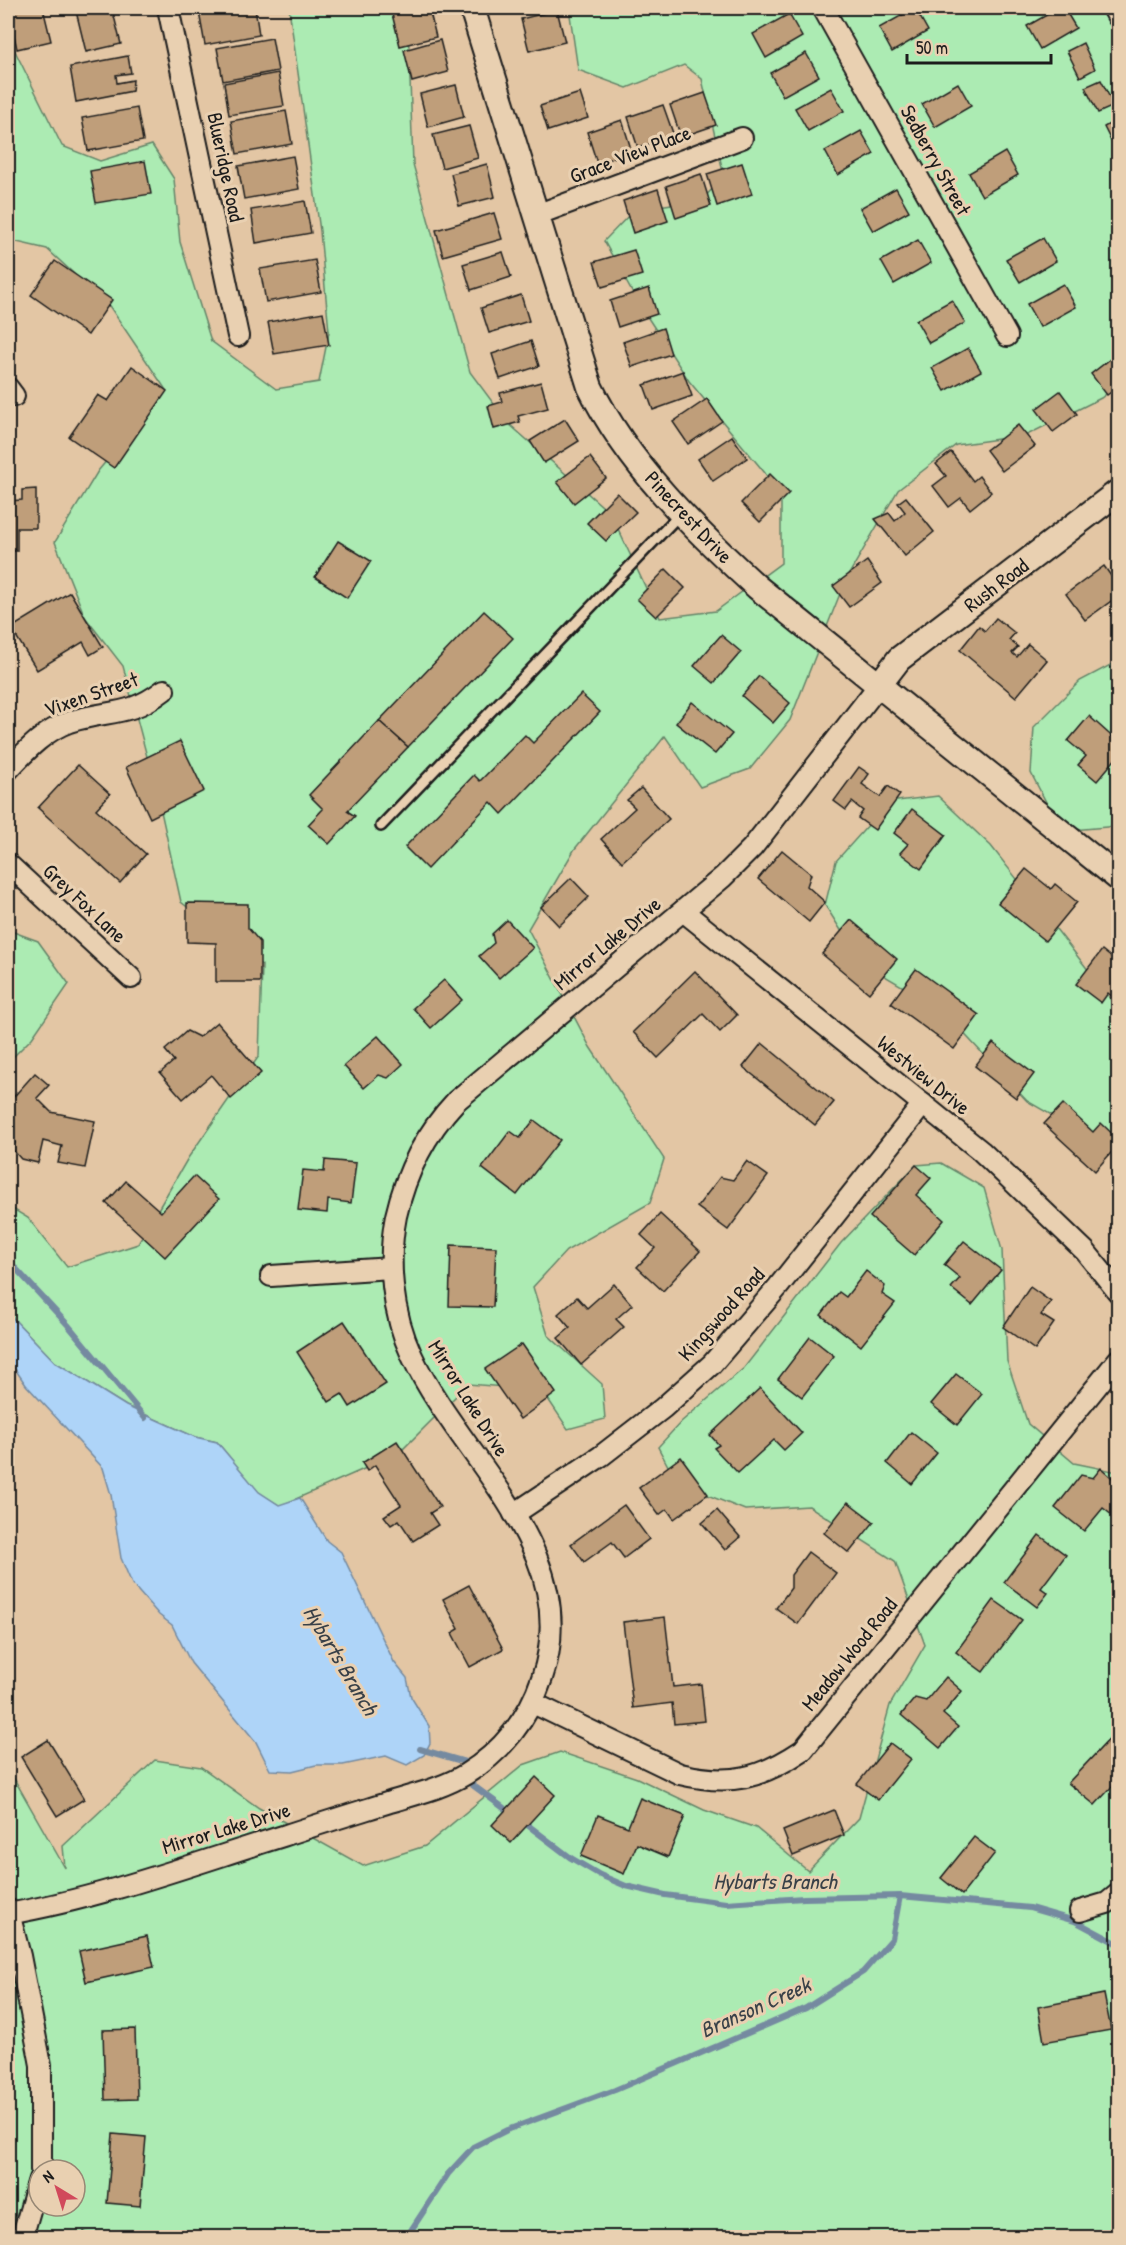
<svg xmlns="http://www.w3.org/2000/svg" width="1126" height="2245" font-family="'Patrick Hand',sans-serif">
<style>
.green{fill:#acebb3;stroke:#648468;stroke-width:1.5;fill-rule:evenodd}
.water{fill:#aed4f8;stroke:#748aa0;stroke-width:1.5}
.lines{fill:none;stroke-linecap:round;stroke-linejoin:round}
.stream{stroke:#748aa0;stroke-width:6}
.building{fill:#bf9e7a;stroke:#1c1c1c;stroke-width:1.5}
.service-casing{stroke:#1c1c1c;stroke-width:14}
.minor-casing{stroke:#1c1c1c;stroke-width:24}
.tertiary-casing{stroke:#1c1c1c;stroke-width:28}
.service{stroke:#e9d0b1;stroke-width:9}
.minor{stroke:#e9d0b1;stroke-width:20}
.tertiary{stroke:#e9d0b1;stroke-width:24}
.labels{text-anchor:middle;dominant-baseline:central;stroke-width:6;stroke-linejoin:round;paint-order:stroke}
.street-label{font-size:21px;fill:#1c1c1c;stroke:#e9d0b1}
.water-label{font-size:22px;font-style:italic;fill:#394148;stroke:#e9d0b1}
</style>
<rect width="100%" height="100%" fill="#e3c6a4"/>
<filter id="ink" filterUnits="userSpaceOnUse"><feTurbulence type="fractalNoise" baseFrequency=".0167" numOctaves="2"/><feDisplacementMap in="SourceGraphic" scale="12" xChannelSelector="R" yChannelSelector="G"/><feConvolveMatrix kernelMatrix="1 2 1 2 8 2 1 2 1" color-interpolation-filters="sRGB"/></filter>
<g filter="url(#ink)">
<g class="green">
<polygon points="289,8 405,8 408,23 413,164 470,372 508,423 611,514 660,618 716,611 781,563 781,503 765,473 689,381 637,301 604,241 634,210 703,199 724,176 702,79 684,65 627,88 578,70 569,8 1118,8 1118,385 1101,398 1027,435 956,445 898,490 845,581 790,720 750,769 700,787 665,736 574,850 528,929 590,1047 664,1159 650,1203 566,1251 533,1287 548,1335 602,1384 605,1419 568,1429 542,1390 468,1384 398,1454 280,1506 259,1493 217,1442 195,1437 126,1406 55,1362 8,1313 8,1206 28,1218 67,1267 138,1244 188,1158 259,1056 262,965 181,902 159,802 123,666 85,617 55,542 98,471 166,390 110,307 47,249 8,240 8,43 12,45 62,146 100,161 152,145 174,179 180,242 211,341 276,389 319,382 329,332 320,231"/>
<polygon points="1118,661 1118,826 1061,831 1031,773 1034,727 1080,681"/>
<polygon points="938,796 991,846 1118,1008 1118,1162 1111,1149 1027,1101 941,1009 861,962 825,905 836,861 889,802"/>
<polygon points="8,930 38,941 69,984 32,1038 8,1062"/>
<path d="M941 1163 984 1188 1002 1250 1007 1361 1028 1424 1074 1463 1118 1472V2237H8V1768L65 1868 63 1846 155 1760 201 1767 259 1808 363 1866 425 1846 523 1765 560 1752 637 1778 704 1810 756 1828 808 1871 859 1818 890 1705 925 1645 895 1561 809 1506 745 1510 677 1483 658 1447 681 1422 744 1368 841 1243 916 1165ZM39 2170H75V2206H39Z"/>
</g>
<polygon class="water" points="8,1313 55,1362 126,1406 195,1437 217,1442 259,1492 279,1505 300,1498 327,1541 341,1552 394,1662 407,1678 411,1697 429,1726 430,1743 424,1755 407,1765 386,1756 343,1765 316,1765 292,1771 270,1770 256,1742 191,1663 172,1625 159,1615 132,1584 121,1558 111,1495 103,1468 26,1385 8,1359"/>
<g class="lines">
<g class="stream">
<polyline points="8,1260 68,1325 145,1418"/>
<polyline points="420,1749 465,1762 467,1781 512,1814"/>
<polyline points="521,1820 571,1858 600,1875 626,1886 665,1895 726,1903 804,1898 900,1896 1030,1908 1075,1921 1118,1944"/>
<polyline points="406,2238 448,2174 473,2147 507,2130 615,2090 806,2008 863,1972 892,1939 900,1896"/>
</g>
</g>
<g class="building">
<polygon points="8,8 43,8 51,41 17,49"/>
<polygon points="91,8 112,8 121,44 86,52 76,11"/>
<polygon points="225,8 255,8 259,35 205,45 199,12"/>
<polygon points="417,8 429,8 436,37 400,46 392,14"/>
<polygon points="741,8 759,8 745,15"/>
<polygon points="868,8 882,8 872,14"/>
<polygon points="915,8 928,31 892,52 879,28"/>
<polygon points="1059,8 1064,8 1076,28 1040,49 1027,26"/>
<polygon points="557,10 565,42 529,51 521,19"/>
<polygon points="789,14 802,37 766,58 753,34"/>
<polygon points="272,38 278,71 223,81 217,48"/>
<polygon points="440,40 448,72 412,82 404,50"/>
<polygon points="1083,43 1095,69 1080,77 1067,51"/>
<polygon points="806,53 819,76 783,96 770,73"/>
<polygon points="128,56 131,73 116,75 117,83 133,80 132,91 76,102 70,67"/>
<polygon points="278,73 284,106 229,115 224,83"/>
<polygon points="1101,80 1114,106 1098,113 1085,87"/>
<polygon points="958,83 971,106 935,127 922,104"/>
<polygon points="456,85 464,117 428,127 420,94"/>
<polygon points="831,88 844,111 808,131 795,108"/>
<polygon points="580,93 588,118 548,131 540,106"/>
<polygon points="705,93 716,125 681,137 670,105"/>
<polygon points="663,105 674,136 638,148 628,117"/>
<polygon points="137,108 143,141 88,151 82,118"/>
<polygon points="286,111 292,144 237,154 231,121"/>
<polygon points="1118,119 1118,152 1117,153 1104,127"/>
<polygon points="622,120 632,152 597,163 587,132"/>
<polygon points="469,126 478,158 442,168 433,135"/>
<polygon points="861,131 874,154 838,175 825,151"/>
<polygon points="1005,152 1018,175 982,196 969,173"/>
<polygon points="293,156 299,189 244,199 238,166"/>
<polygon points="145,161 151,194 96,203 90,171"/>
<polygon points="742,163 752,194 717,206 707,174"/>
<polygon points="487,164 495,197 459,206 451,174"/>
<polygon points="701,174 711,206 676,218 666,186"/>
<polygon points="896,188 909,211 873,231 860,208"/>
<polygon points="658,189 668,221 633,233 623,201"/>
<polygon points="305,201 311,233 256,243 251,210"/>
<polygon points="494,213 502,239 443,256 436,230"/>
<polygon points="1043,238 1056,261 1020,282 1006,259"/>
<polygon points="918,240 931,263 894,284 881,261"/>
<polygon points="634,250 642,275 602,287 594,262"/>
<polygon points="503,252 511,277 471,290 463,264"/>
<polygon points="315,260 321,292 266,302 260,269"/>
<polygon points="55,261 112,300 88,335 31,295"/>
<polygon points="1063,284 1076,307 1040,327 1027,304"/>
<polygon points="649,288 657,314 618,327 610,301"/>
<polygon points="521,295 529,321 489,333 481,308"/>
<polygon points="952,300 965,323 929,343 916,320"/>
<polygon points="323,312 329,345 274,354 268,322"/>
<polygon points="663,328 671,354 632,367 623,342"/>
<polygon points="531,341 539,366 500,379 492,354"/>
<polygon points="968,348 981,371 945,391 932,368"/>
<polygon points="1118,353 1118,387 1107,395 1091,374"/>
<polygon points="132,366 167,391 114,468 69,437 98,395 108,401"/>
<polygon points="683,371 692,396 653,410 644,385"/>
<polygon points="541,382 548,408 518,416 520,422 494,429 488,406 502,402 500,393"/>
<polygon points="1060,391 1077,414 1053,432 1036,409"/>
<polygon points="707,399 722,421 688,444 673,422"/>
<polygon points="565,419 579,441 544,463 530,441"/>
<polygon points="1018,425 1035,446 1002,471 986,450"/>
<polygon points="732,436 747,458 713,481 698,459"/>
<polygon points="951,452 973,481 979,476 991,492 970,509 961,498 949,507 933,486 946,476 936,464"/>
<polygon points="590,457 606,478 574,503 557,482"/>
<polygon points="770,474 789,493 760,522 741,503"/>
<polygon points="36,489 36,528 17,528 17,551 8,551 8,501 22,500 22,490"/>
<polygon points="617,493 636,512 606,541 587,523"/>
<polygon points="906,497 934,532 905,556 875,519 889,513 895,521 905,512 898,503"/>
<polygon points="338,541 371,561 347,598 315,577"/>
<polygon points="867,561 882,583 849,607 833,586"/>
<polygon points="1104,566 1118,586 1118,596 1085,620 1066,594"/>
<polygon points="666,569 685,588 656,617 637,599"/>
<polygon points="70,592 103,647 90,655 83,642 37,670 11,628"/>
<polygon points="484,611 513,638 408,747 379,721"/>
<polygon points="996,618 1015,633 1009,640 1018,647 1012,653 1017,657 1028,644 1047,660 1016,697 960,650 979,626 985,631"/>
<polygon points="721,635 741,652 714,683 694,666"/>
<polygon points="759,676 790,703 773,723 742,696"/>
<polygon points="581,694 600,712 502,814 491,802 427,869 405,847 474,775 480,781 525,735 533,743"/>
<polygon points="692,702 732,734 715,754 676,723"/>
<polygon points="1089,716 1118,742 1118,756 1097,781 1078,765 1086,756 1068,741"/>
<polygon points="379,721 408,747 347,811 355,816 329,844 308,825 323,809 309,795"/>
<polygon points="180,741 204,791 150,818 126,767"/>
<polygon points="78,765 110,794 96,809 146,854 120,883 38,808"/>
<polygon points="859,767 869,774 862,784 880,797 888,786 900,795 875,830 858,818 863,811 852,802 846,810 834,801"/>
<polygon points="641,788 669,819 622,862 601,839 635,808 627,800"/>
<polygon points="912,809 946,835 921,869 900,853 908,844 894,833"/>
<polygon points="782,850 811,874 807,886 825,902 809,922 758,879"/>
<polygon points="1026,869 1051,889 1055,884 1077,902 1045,941 998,903"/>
<polygon points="571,878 589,897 559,926 541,907"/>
<polygon points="187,903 248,904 248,928 260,942 260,982 216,982 216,943 187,942"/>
<polygon points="507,920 533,948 499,978 479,956 494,943 492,934"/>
<polygon points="851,920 897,959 869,993 822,954"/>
<polygon points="1102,950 1118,963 1118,1001 1108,993 1101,1003 1076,984"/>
<polygon points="916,969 979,1015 954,1049 891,1003"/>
<polygon points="695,971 737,1015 720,1032 703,1014 658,1058 633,1032"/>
<polygon points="444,980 462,1000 431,1028 413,1008"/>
<polygon points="217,1022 261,1073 231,1099 211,1075 183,1099 160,1073 174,1061 165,1050 187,1031 199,1037"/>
<polygon points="378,1036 403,1064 388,1078 379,1075 364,1088 344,1066"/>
<polygon points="762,1043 834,1102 815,1125 743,1067"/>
<polygon points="993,1043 1034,1074 1016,1098 975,1066"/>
<polygon points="35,1073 49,1085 37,1098 51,1112 95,1121 85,1168 58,1163 62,1146 43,1141 38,1163 21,1159 12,1149 15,1143 8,1136 8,1103"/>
<polygon points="1063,1104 1093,1132 1101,1123 1118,1139 1118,1145 1095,1171 1044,1124"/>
<polygon points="534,1120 560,1140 517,1195 482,1168 510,1131 520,1138"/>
<polygon points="325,1160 356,1163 351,1203 328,1200 327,1213 298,1210 303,1170 324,1172"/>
<polygon points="747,1161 768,1176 728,1230 697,1207 720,1177 733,1180"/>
<polygon points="916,1165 931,1178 916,1195 944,1220 914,1255 870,1217"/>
<polygon points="194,1176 219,1199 165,1257 106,1203 126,1181 161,1212"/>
<polygon points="660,1214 700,1251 663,1291 637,1267 655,1248 641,1235"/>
<polygon points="964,1241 1001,1270 972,1305 951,1288 960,1278 944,1265"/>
<polygon points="451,1245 496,1247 493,1307 449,1306"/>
<polygon points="866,1271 885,1286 882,1294 895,1303 861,1346 821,1315 839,1292 846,1297"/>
<polygon points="614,1284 632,1305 616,1319 624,1327 581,1365 558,1338 570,1328 558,1314 577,1297 587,1308"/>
<polygon points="1030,1287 1051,1302 1041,1315 1054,1323 1035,1350 1003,1327"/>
<polygon points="344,1321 386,1384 350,1407 342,1394 329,1402 297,1352"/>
<polygon points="810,1337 834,1356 802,1397 778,1379"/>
<polygon points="522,1344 556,1393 520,1419 485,1369"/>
<polygon points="956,1374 982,1394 957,1425 931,1404"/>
<polygon points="760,1388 802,1433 784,1450 774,1440 738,1473 714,1448 719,1445 710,1435"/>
<polygon points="911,1432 937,1453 912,1484 887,1463"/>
<polygon points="397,1441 440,1507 430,1513 438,1525 413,1541 399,1520 391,1525 384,1516 401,1505 375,1465 367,1471 362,1463"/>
<polygon points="681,1457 708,1494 674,1519 667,1509 659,1515 639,1488"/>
<polygon points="1101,1468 1118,1483 1118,1520 1103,1508 1084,1531 1055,1508 1081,1475 1093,1478"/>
<polygon points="848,1502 874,1522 849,1553 824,1533"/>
<polygon points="624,1505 649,1539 624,1558 612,1542 584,1562 571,1544"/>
<polygon points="717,1510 740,1537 725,1550 702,1523"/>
<polygon points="1039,1535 1066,1555 1041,1588 1048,1593 1037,1607 1004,1582"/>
<polygon points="808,1552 836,1573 798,1624 776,1608 791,1588 791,1575"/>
<polygon points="469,1585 503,1649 470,1667 452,1633 459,1629 443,1599"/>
<polygon points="994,1600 1022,1620 983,1672 956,1652"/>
<polygon points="665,1617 673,1687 701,1684 705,1721 674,1724 672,1703 633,1708 623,1622"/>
<polygon points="946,1677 962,1691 943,1714 958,1727 940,1748 901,1715 915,1698 926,1701"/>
<polygon points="1118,1730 1118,1780 1095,1805 1068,1783"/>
<polygon points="48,1740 84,1799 57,1816 21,1757"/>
<polygon points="890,1743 911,1759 878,1800 857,1784"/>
<polygon points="536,1777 555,1795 511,1843 492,1825"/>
<polygon points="640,1798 685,1816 668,1857 637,1844 624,1874 581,1856 598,1815 628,1827"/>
<polygon points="834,1810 844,1835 793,1856 783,1831"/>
<polygon points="974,1837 995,1853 962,1895 941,1878"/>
<polygon points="147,1936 154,1967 86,1982 79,1951"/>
<polygon points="1104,1994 1111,2030 1044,2042 1038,2007"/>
<polygon points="135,2029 137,2099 105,2100 103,2030"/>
<polygon points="113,2134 146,2137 140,2206 107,2203"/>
<polygon points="84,2232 97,2238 82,2238"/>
</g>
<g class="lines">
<defs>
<polyline id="service" points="381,826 681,513"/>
<g id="minor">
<polyline points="168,8 238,336"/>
<polyline points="823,8 1007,336"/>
<polyline points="1113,8 1118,17"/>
<polyline points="536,215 742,138"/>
<polyline points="8,388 14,396"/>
<path d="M8 770C26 751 44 731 69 722 108 709 128 718 164 690"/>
<polyline points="8,864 131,978"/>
<polyline points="683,911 981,1151 1085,1251 1118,1292"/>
<polyline points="271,1276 391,1268"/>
<polyline points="514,1514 601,1456 663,1408 712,1364 778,1287 923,1104"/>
<path d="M533 1703 680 1774C730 1786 760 1779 803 1750L1118 1360"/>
<polyline points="8,1909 20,1956 41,2065 41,2170"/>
<polyline points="1080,1911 1107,1903 1118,1894"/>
<path d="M8 1914C101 1898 193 1864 283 1836 319 1824 355 1813 390 1802 416 1794 443 1788 466 1774 502 1752 529 1718 542 1678 585 1551 460 1460 412 1356 392 1313 387 1262 396 1216 406 1172 425 1134 456 1101L723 877 752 848 879 685"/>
<polyline points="22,2238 39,2179"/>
</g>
<g id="tertiary">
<path d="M472 8 590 387C628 465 694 529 757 587L1118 878"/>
<polyline points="879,685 899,659 1118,492"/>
</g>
</defs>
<use href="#service" class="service-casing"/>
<use href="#minor" class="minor-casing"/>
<use href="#tertiary" class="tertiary-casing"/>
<use href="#service" class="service"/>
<use href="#minor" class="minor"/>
<use href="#tertiary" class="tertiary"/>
</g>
</g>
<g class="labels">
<g class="street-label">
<text transform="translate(630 154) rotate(-21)">Grace View Place</text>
<text transform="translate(936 160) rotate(61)">Sedberry Street</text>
<text transform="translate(226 167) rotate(78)">Blueridge Road</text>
<text transform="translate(689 517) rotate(47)">Pinecrest Drive</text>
<text transform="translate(996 585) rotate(-37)">Rush Road</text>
<text transform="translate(91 694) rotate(-19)">Vixen Street</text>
<text transform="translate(85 903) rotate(43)">Grey Fox Lane</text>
<text transform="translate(607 943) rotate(-40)">Mirror Lake Drive</text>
<text transform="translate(924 1075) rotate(39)">Westview Drive</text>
<text transform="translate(721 1314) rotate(-48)">Kingswood Road</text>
<text transform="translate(469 1398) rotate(58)">Mirror Lake Drive</text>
<text transform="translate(849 1654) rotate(-51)">Meadow Wood Road</text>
<text transform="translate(226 1828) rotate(-17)">Mirror Lake Drive</text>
</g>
<g class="water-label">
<text transform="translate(341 1660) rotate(59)">Hybarts Branch</text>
<text x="775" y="1881">Hybarts Branch</text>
<text transform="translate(755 2007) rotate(-24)">Branson Creek</text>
</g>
</g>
<rect width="1126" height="2245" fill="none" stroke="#e9d0b1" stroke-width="30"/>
<rect x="15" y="15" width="1096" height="2215" fill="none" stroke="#1c1c1c" stroke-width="2" filter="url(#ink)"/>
<g transform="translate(57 2188) rotate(322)"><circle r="28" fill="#e9d0b1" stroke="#978875" stroke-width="1.5"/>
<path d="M0-4.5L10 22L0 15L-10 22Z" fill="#d1495b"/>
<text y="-9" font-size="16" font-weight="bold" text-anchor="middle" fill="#1c1c1c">N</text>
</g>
<path d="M907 54v9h144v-9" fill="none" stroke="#1c1c1c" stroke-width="3"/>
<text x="916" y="54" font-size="18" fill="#1c1c1c" stroke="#e9d0b1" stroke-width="4.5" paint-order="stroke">50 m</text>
</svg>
